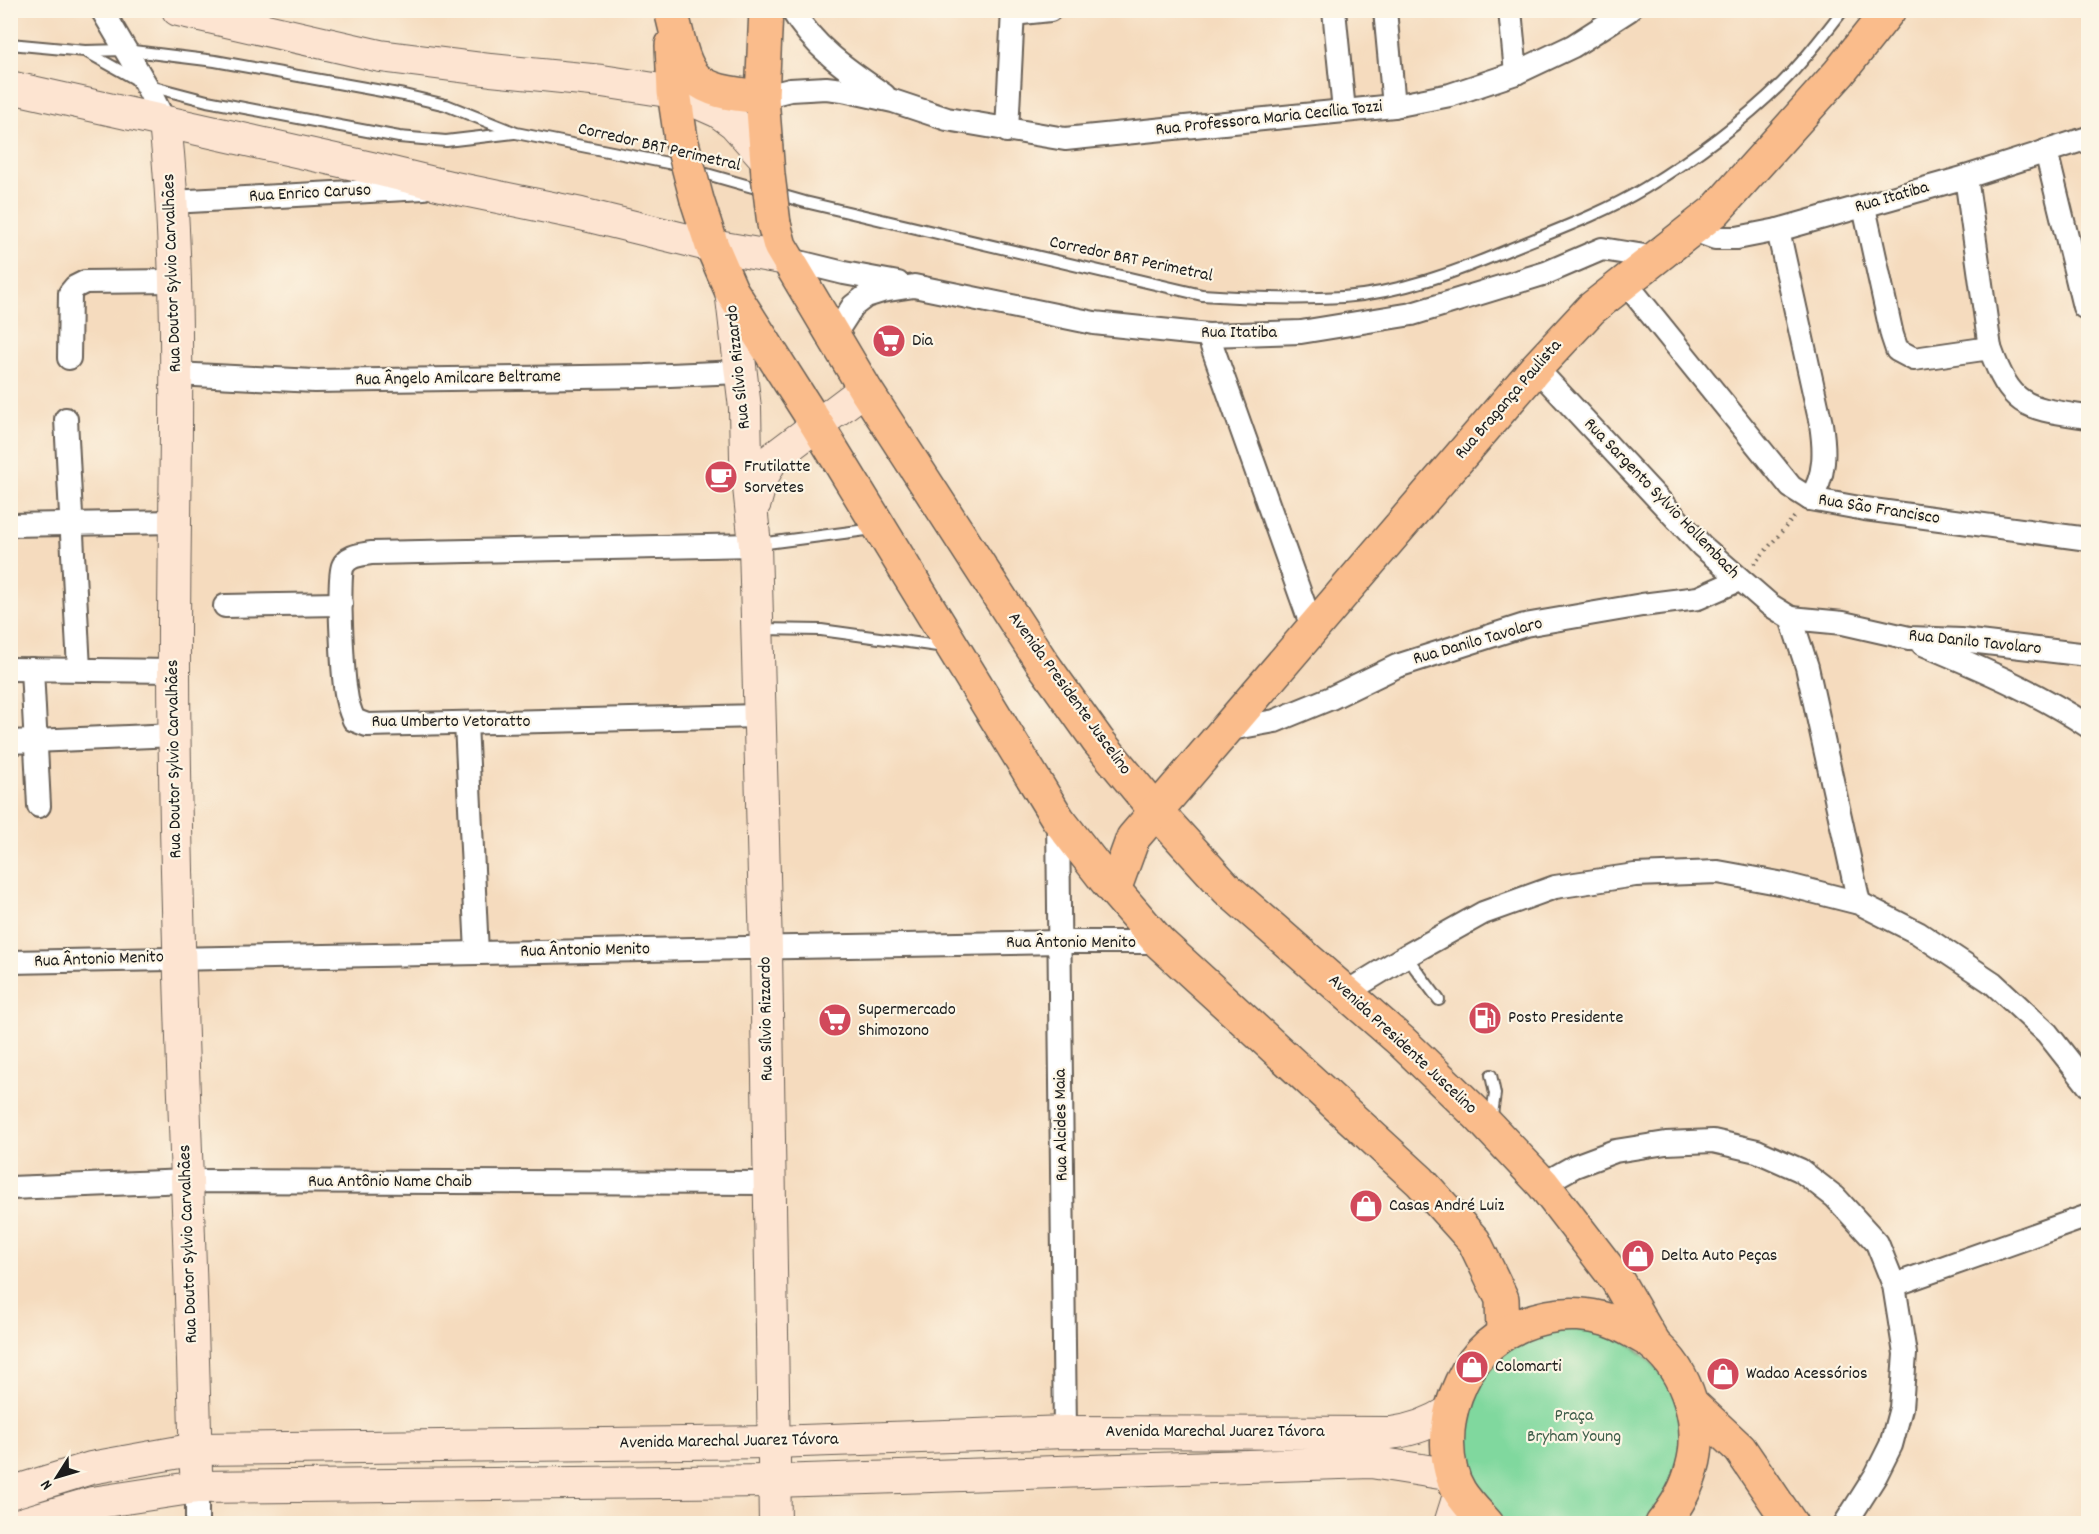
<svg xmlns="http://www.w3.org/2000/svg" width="2099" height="1534" font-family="Dekko,sans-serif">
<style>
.green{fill:#80d89e;stroke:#4e7a5d;stroke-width:1.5}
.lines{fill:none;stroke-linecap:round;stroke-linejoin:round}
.lane-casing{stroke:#685f55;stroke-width:14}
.street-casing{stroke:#685f55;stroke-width:26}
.secondary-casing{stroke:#685f55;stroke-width:34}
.primary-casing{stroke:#685f55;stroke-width:36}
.path{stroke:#685f55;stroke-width:4;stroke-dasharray:1.5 4.5;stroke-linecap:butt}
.lane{stroke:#fff;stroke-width:10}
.street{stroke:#fff;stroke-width:22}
.secondary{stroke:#fde4d1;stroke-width:32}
.primary{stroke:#fabc8b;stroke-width:33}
.primary-bridge-casing{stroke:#685f55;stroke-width:36;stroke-linecap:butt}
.primary-bridge{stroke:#fabc8b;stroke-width:33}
.labels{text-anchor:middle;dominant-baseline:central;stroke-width:4.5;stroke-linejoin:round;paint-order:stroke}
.street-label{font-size:18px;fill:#1c1c1c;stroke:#fcf5e5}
.poi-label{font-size:18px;fill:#1c1c1c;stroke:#fcf5e5;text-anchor:start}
.park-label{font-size:18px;fill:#3f5e4a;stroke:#fcf5e5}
</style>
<rect width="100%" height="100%" fill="#fcf5e5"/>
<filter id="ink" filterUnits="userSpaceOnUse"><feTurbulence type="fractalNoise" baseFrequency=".0167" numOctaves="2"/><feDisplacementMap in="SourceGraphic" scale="12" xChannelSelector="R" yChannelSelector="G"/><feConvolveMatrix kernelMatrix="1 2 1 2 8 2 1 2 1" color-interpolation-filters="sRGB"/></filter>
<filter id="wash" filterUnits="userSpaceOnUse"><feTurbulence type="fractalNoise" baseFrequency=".008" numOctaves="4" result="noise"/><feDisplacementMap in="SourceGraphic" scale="24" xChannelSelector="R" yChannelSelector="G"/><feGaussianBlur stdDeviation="1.35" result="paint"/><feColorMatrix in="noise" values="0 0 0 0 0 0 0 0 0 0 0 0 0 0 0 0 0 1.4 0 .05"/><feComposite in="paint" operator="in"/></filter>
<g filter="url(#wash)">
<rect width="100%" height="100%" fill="#f5dbbe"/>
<path class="green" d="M1565 1327C1577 1329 1591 1328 1602 1332 1664 1352 1699 1415 1680 1478 1675 1491 1657 1511 1649 1524L1497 1523C1489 1512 1473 1495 1467 1482 1450 1442 1465 1379 1502 1352 1521 1338 1542 1333 1565 1327Z"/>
</g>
<g filter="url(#ink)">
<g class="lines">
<defs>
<g id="lane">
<path d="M10 44 85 51 125 50 215 61 404 95 446 105 516 133 668 163 805 202 1202 295C1248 298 1296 300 1343 297 1400 293 1456 272 1508 250 1554 231 1602 214 1645 188 1694 158 1740 124 1782 83 1804 61 1824 35 1843 10"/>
<polyline points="85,51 146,85 207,101 399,137 446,141 514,133"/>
<polyline points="759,544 874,529"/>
<polyline points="760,629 821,630 945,647"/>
<polyline points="1406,956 1439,1000"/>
<polyline points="1491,1121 1495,1094 1491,1075"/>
</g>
<g id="street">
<polyline points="102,10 146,85 165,122"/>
<path d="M792 10C814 48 849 71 884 95"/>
<polyline points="1334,10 1344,111"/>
<polyline points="1385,10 1394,106"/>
<polyline points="1510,10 1516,73"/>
<polyline points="1013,14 1050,10"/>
<polyline points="762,97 790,90 826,88 843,90 893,101 947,119 1065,139 1394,106 1450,95 1516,73 1573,46 1629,10"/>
<polyline points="1007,131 1013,10"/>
<polyline points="2046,151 2084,307"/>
<polyline points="1966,177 1990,348"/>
<polyline points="171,202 424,188"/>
<path d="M1864 207 1892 335 1897 350 1914 359 1990 348C2012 410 2028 408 2088 417"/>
<polyline points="1693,230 1715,238 1737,238 1778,230 1966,177 2088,138"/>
<path d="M1778 230 1821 424C1825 450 1826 476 1810 499"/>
<polyline points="787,259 844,273 898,283"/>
<polyline points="1625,282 1791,487 1810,499 1865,509 2088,539"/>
<polyline points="1208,335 1312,627"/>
<polyline points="833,337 853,306 866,296 882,291 914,286 1094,323 1208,335 1301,332 1412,314 1546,273 1602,249 1657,258"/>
<polyline points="69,358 70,293 75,287 85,282 174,281"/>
<polyline points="1536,368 1702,546 1770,605 1791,618 1807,667 1859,903"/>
<polyline points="176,374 314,381 646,376 740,372"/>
<polyline points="66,419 79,669"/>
<polyline points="10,525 175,522"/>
<path d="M755 545 371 553C361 555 348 555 343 566 337 577 343 677 346 693 347 703 350 711 354 720L367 725 760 716"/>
<polyline points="225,606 341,604"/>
<polyline points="1791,618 1843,623 1909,638 1961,640 2088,655"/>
<path d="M1923 644C1980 668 2037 692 2088 726"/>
<polyline points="10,669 174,671"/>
<polyline points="32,669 39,806"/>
<polyline points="466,723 477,953"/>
<polyline points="1225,730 1275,721 1331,698 1397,666 1525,625 1642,605 1698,598 1739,580"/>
<polyline points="10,742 175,735"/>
<polyline points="1058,819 1065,1432"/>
<polyline points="10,962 1060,942 1159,942"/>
<polyline points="1347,992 1406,956 1483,913 1555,887 1635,875 1718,872 1784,884 1859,903 1918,933 1993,983 2047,1033 2088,1085"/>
<polyline points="1543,1184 1575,1166 1615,1151 1666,1143 1713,1141 1757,1151 1800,1170 1835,1197 1877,1243 1894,1285 1905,1354 1901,1408 1891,1445 1876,1475 1845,1524"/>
<polyline points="10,1188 188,1181 770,1183"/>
<polyline points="1894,1285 2088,1216"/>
<polyline points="197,1487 197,1524"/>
</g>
<g id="secondary">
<polyline points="178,10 380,56 491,70 602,81 674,92 719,112 734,123 766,159"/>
<polyline points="10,87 376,169 450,187 581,214 712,246 787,259"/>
<path d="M165 122C184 304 173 488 174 671 175 938 190 1204 196 1471"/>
<polyline points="731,290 745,408 746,458 755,545 766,949 775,1524"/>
<polyline points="755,503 762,478 772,459 865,389"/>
<path d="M10 1493 91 1468 196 1449 773 1442 1065 1432 1391 1433C1413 1430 1430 1424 1449 1412"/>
<polyline points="20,1524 92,1503 197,1487 774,1481 1371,1462 1453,1475"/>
<polyline points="1450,1524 1460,1492"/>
</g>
<g id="primary">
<path d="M671 10C688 80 687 90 762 97"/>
<polyline points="766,10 762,97 768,175"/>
<polyline points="672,45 674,92 681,139"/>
<polyline points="697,200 712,246 731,290 817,425 1058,819 1108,883 1159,942 1420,1181 1474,1241 1502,1299 1503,1333"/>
<polyline points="774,224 780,246 865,389 1041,661 1098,741 1156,811 1227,889 1401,1041 1477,1114 1543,1184 1617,1280 1654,1344"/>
<polyline points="1114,890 1133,838 1536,368 1591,309 1715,211 1839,73 1889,10"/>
<polyline points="1691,1403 1740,1449 1791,1524"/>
<path d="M1487 1524C1478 1514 1467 1503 1460 1492 1443 1465 1445 1424 1456 1395 1469 1361 1487 1340 1521 1325 1559 1309 1599 1311 1634 1332 1640 1336 1648 1339 1653 1344 1688 1372 1704 1426 1692 1468 1687 1489 1676 1507 1662 1524"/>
</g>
</defs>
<use href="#lane" class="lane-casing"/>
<use href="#street" class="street-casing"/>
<use href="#secondary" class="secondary-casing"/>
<use href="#primary" class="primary-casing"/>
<polyline class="path" points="1754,564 1796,515"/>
<use href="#lane" class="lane"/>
<use href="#street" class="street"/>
<use href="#secondary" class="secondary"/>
<use href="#primary" class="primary"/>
<defs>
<g id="primary-bridge">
<polyline points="681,139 697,200"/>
<polyline points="768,175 774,224"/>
</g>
</defs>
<use href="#primary-bridge" class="primary-bridge-casing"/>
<use href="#primary-bridge" class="primary-bridge"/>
</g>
</g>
<defs>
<symbol id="supermarket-disc" viewBox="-11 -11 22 22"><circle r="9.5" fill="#d1495b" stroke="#fcf5e5"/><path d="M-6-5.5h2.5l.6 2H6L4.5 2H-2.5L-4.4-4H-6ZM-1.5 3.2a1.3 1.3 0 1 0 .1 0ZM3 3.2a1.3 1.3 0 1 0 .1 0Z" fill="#fff"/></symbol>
<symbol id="cafe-disc" viewBox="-11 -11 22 22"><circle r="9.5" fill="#d1495b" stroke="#fcf5e5"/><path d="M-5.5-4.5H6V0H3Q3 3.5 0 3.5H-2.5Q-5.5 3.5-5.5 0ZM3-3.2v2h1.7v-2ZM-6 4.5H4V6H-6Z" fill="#fff"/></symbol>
<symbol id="fuel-disc" viewBox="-11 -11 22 22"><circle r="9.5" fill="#d1495b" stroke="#fcf5e5"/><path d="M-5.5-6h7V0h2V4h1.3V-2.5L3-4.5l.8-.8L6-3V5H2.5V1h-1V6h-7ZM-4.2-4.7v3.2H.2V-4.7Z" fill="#fff"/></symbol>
<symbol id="shop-disc" viewBox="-11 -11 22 22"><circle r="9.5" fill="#d1495b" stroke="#fcf5e5"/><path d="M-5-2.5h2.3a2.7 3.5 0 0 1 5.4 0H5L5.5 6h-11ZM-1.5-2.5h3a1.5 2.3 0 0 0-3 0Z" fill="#fff"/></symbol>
</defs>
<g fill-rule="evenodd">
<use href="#supermarket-disc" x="870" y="322" width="38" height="38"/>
<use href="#cafe-disc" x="702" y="458" width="38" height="38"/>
<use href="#fuel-disc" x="1466" y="999" width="38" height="38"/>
<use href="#supermarket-disc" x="816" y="1001" width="38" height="38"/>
<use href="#shop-disc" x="1347" y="1187" width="38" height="38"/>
<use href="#shop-disc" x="1619" y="1237" width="38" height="38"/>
<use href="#shop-disc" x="1453" y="1348" width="38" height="38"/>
<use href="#shop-disc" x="1704" y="1355" width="38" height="38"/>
</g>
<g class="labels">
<g class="street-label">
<text transform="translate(1269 119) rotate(-6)">Rua Professora Maria Cecília Tozzi</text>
<text transform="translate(659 148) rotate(13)">Corredor BRT Perimetral</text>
<text transform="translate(310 194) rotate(-3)">Rua Enrico Caruso</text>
<text transform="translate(1892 198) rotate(-16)">Rua Itatiba</text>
<text transform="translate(1131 260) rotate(12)">Corredor BRT Perimetral</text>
<text transform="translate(173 273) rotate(-92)">Rua Doutor Sylvio Carvalhães</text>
<text x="1239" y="333">Rua Itatiba</text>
<text transform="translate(739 367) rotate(-96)">Rua Sílvio Rizzardo</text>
<text transform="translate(458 379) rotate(-1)">Rua Ângelo Amilcare Beltrame</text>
<text transform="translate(1509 400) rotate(-49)">Rua Bragança Paulista</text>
<text transform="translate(1661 499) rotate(46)">Rua Sargento Sylvio Hollembach</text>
<text transform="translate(1879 510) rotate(9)">Rua São Francisco</text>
<text transform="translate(1478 642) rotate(-16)">Rua Danilo Tavolaro</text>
<text transform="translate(1975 643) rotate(6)">Rua Danilo Tavolaro</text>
<text transform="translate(1069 694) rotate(54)">Avenida Presidente Juscelino</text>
<text x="451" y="722">Rua Umberto Vetoratto</text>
<text transform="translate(175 759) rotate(-91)">Rua Doutor Sylvio Carvalhães</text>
<text x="1071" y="943">Rua Ântonio Menito</text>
<text transform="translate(585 951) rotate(-1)">Rua Ântonio Menito</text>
<text transform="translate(99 960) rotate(-2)">Rua Ântonio Menito</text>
<text transform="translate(767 1019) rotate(-91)">Rua Sílvio Rizzardo</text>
<text transform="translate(1402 1045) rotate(43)">Avenida Presidente Juscelino</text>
<text transform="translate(1062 1125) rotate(-91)">Rua Alcides Maia</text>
<text x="390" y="1182">Rua Antônio Name Chaib</text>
<text transform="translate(189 1244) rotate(-92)">Rua Doutor Sylvio Carvalhães</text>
<text x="1215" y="1432">Avenida Marechal Juarez Távora</text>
<text transform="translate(729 1442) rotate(-1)">Avenida Marechal Juarez Távora</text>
</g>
<g class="poi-label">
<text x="912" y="341">Dia</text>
<text x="744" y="467">Frutilatte<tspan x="744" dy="21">Sorvetes</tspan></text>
<text x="858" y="1010">Supermercado<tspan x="858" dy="21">Shimozono</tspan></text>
<text x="1508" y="1018">Posto Presidente</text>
<text x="1389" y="1206">Casas André Luiz</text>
<text x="1661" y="1256">Delta Auto Peças</text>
<text x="1495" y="1367">Colomarti</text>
<text x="1746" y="1374">Wadao Acessórios</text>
</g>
<g class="park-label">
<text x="1574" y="1416">Praça<tspan x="1574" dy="21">Bryham Young</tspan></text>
</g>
</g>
<rect width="2099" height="1534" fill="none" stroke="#fcf5e5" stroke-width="36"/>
<g transform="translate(57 1477) rotate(233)" stroke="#fcf5e5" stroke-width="4.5" paint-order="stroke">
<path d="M0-4.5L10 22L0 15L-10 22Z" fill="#1c1c1c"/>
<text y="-9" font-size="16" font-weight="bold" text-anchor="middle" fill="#1c1c1c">N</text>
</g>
</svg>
